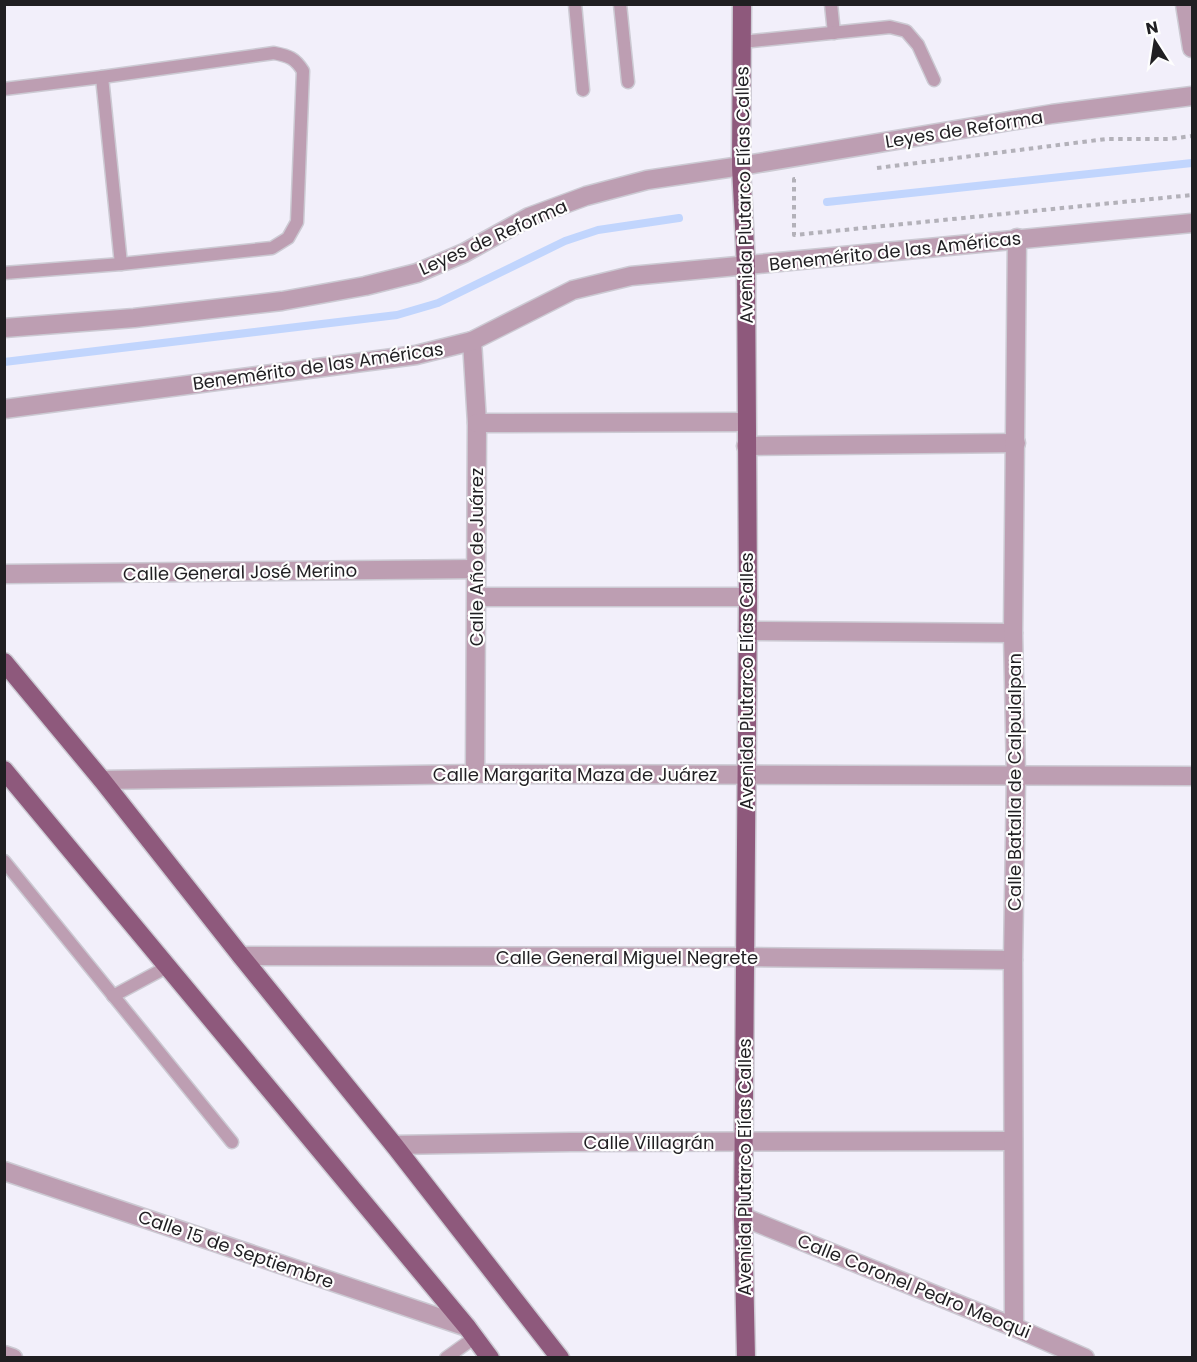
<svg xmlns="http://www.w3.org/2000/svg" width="1197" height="1362" font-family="Poppins,sans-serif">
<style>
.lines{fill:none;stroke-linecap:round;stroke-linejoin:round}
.stream{stroke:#c1d5fd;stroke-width:8}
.service-casing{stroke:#cccad3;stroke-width:15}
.minor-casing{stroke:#cccad3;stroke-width:21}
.tertiary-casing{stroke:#cccad3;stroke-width:21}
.primary-casing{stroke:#cccad3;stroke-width:21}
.path{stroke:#b3b1b9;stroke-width:4;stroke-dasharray:4.5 4.5;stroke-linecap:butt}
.service{stroke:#bd9eb2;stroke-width:12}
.minor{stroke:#bd9eb2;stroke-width:18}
.tertiary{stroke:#bd9eb2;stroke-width:18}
.primary{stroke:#8e597c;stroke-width:18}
.labels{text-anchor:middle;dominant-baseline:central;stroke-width:4.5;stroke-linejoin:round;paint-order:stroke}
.street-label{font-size:18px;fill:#201f22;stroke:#fefefe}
</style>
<rect width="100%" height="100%" fill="#f2effa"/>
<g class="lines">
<g class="stream">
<polyline points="827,202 1192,163"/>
<polyline points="4,362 397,315 438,303 565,241 598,230 679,218"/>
</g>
<defs>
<g id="service">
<polyline points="575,4 583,90"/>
<polyline points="620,4 628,82"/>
<polyline points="831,4 834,33"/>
<polyline points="742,42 890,27 906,31 918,45 934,80"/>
<polyline points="4,89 102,77 121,264"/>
<path d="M4 273 121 264 272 248 288 238 297 222 303 71C295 58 289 56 274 53L102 77"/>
<polyline points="4,861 232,1142"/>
<polyline points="113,996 167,967"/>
<polyline points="446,1358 474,1338"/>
</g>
<g id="minor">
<polyline points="1185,4 1192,48"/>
<polyline points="472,341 477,423 475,774"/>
<polyline points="477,423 746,422"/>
<polyline points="746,446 1016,443"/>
<polyline points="4,574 475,569"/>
<polyline points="477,597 748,597"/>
<polyline points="748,631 1013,633"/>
<polyline points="102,780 475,774 1192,776"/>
<polyline points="241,956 745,957 1013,960"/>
<polyline points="394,1145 571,1142 1013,1141"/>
<polyline points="4,1171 467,1327"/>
<polyline points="743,1217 1014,1327 1085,1358"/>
<polyline points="1014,1327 1013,960 1016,777 1013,633 1017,238"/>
<polyline points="4,1355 13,1358"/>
</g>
<g id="tertiary">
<polyline points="4,328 134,318 282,301 365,286 417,273 464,253 529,217 586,196 647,180 741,166 1052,114 1192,96"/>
<polyline points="4,409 416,355 472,341 573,290 631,276 1192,223"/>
</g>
<g id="primary">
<polyline points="742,4 741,166 746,266 748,597 743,1217 746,1358"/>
<polyline points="4,662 102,780 241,956 394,1145 560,1358"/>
<polyline points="4,770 467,1327 490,1358"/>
</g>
</defs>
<use href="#service" class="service-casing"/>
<use href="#minor" class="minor-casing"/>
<use href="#tertiary" class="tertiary-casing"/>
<use href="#primary" class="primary-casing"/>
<g class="path">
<polyline points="877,168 1106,139 1169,139 1192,136"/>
<polyline points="795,179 794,179 794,235 1192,195"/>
</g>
<use href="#service" class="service"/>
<use href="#minor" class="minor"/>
<use href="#tertiary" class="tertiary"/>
<use href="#primary" class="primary"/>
</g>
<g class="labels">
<g class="street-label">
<text transform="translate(964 129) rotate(-9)">Leyes de Reforma</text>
<text transform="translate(744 195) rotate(-91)">Avenida Plutarco Elías Calles</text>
<text transform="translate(493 237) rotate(-24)">Leyes de Reforma</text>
<text transform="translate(895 251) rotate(-6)">Benemérito de las Américas</text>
<text transform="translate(318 366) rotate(-8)">Benemérito de las Américas</text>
<text transform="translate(476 557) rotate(-90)">Calle Año de Juárez</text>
<text transform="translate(240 572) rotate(-1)">Calle General José Merino</text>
<text transform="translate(746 681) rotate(-90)">Avenida Plutarco Elías Calles</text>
<text x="575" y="774">Calle Margarita Maza de Juárez</text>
<text transform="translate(1014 782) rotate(-90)">Calle Batalla de Calpulalpan</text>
<text x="627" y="957">Calle General Miguel Negrete</text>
<text x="649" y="1142">Calle Villagrán</text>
<text transform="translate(744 1167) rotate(-90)">Avenida Plutarco Elías Calles</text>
<text transform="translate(236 1249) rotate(19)">Calle 15 de Septiembre</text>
<text transform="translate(914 1286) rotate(22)">Calle Coronel Pedro Meoqui</text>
</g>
</g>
<rect width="1197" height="1362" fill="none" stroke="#201f22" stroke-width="12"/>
<g transform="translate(1155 42) rotate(348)" stroke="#fefefe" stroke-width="4.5" paint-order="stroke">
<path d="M0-4.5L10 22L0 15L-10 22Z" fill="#201f22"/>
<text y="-9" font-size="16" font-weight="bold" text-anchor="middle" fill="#201f22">N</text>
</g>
</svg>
